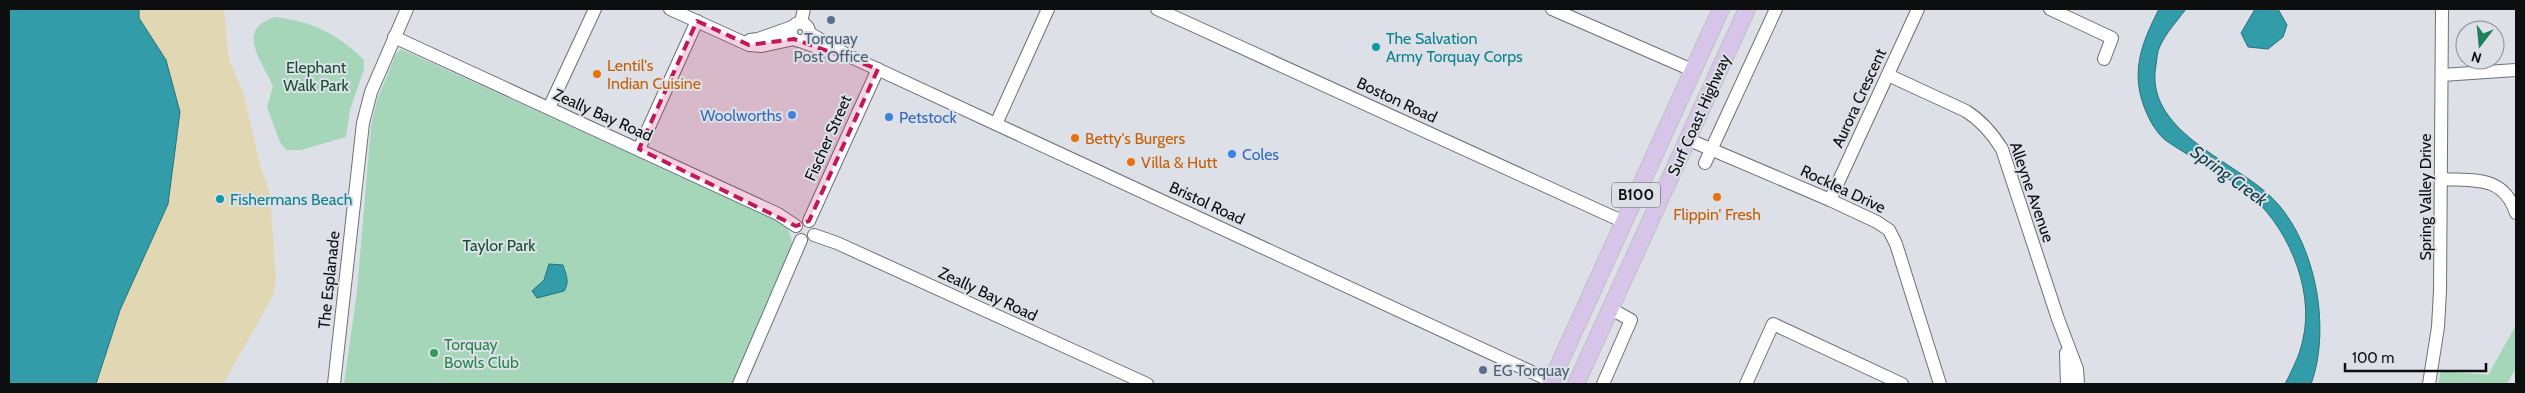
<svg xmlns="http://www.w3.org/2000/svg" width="2525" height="393" font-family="Cabin,sans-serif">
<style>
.green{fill:#a5d6ba}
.sand{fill:#e1d7b3}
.water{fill:#329da9;stroke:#27727b}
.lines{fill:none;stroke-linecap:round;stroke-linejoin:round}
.minor-casing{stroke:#6c7076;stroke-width:14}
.major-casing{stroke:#c0c0c1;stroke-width:18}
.minor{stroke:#fff;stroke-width:12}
.major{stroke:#d7c4e9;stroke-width:16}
.marked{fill:#c2185b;fill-opacity:0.2;stroke:#c2185b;stroke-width:4;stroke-dasharray:10 6;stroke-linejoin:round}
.service-dot{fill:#5c6f8a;stroke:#dde1e7;stroke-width:2}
.culture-dot{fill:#0f9aa8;stroke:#dde1e7;stroke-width:2}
.food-dot{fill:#e8710a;stroke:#dde1e7;stroke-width:2}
.shop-dot{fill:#3f7fe0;stroke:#dde1e7;stroke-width:2}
.leisure-dot{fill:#2e9e5b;stroke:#dde1e7;stroke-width:2}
.labels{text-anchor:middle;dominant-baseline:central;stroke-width:4;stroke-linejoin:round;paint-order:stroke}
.shield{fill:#dde1e7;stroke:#4b4d50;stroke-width:1}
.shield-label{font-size:15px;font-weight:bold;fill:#0d0e10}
.service-label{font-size:16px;fill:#4e5e75;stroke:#dde1e7}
.culture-label{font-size:16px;fill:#0d838f;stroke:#dde1e7;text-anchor:start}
.food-label{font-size:16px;fill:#c56008;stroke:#dde1e7;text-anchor:start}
.park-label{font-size:16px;fill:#154f34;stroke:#dde1e7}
.street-label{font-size:16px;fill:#0d0e10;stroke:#dde1e7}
.shop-label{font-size:16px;fill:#366cbe;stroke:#dde1e7;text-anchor:start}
.leisure-label{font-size:16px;fill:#27864d;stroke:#dde1e7;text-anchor:start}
.water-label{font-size:18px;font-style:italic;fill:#0f3f45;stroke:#dde1e7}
</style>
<rect width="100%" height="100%" fill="#dde1e7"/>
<g class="green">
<path d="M275 17C314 22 336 33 364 60V69L350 110 346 137 301 150H286L280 142 267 107 273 86C261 60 235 29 275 17Z"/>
<path d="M401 49 783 223C794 236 793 245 789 260L732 384H344L357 291 371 126 377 100 396 54Z"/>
<polygon points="2516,325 2516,368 2507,384 2438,384 2441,371 2488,375"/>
</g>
<polygon class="sand" points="139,9 224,9 229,59 244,95 261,169 270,194 276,279 273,296 223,384 96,384 120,310 166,60 139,18"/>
<g class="water">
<polygon points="9,9 139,9 139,18 166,60 180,112 168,204 120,310 96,384 9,384"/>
<path d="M2159 9H2186C2177 21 2166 33 2160 46 2157 52 2157 59 2156 65 2144 129 2229 159 2268 194 2315 236 2332 327 2311 384H2285C2292 370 2300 355 2303 339 2315 288 2286 222 2245 191 2221 172 2193 159 2168 142 2160 137 2152 125 2148 116 2129 76 2140 46 2159 9Z"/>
<polygon points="2255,9 2278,9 2287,25 2283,37 2268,49 2248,47 2241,33"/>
<path d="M549 264 563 265C566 275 570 282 564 291L537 298 532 291 544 280Z"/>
</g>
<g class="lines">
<defs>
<g id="minor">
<polyline points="670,9 749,45 762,46 794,39"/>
<polyline points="1157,9 1624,222"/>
<polyline points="1552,9 1692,70"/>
<polyline points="2050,9 2112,38 2104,59"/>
<polyline points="801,22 804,9"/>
<circle cx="800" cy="32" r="9"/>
<polyline points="809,33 849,56 1551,381"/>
<polyline points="394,37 778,214 796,226"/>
<polyline points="750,40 758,39 792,27"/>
<polyline points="800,41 836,54"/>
<path d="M1888 75 1966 111C1982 121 1992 133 2002 149L2058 319 2077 369 2078 384"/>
<polyline points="2442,75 2516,70"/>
<polyline points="549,108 595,9"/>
<polyline points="996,124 1048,9"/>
<polyline points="1687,139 1830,200 1877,222 1889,230 1896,244 1940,384"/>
<polyline points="639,149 697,21"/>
<polyline points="1705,163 1776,9"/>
<path d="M2442 179C2475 181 2503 175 2516 213"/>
<polyline points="1830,200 1918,9"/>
<polyline points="809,221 878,69"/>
<polyline points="814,235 837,243 1147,384"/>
<polyline points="2066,353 2067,384"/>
<polyline points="334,384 363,123 371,92 407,9"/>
<polyline points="739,384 801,240"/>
<polyline points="1603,384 1631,320 1611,309"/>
<polyline points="1746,384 1773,324 1902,384"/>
<polyline points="2429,384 2438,327 2440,291 2442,9"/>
</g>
<g id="major">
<polyline points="1550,384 1721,9"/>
<polyline points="1576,384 1747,9"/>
</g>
</defs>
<use href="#minor" class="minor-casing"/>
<use href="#major" class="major-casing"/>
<use href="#minor" class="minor"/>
<use href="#major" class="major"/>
</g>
<path class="marked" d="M697 21 749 45 794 39 878 69 809 221 796 226 639 149Z"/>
<g class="service-dot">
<circle cx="831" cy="20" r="5"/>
<circle cx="1483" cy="370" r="5"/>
</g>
<g class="culture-dot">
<circle cx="1376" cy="47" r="5"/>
<circle cx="220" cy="199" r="5"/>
</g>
<g class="food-dot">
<circle cx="597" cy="74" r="5"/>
<circle cx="1075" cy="138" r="5"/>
<circle cx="1131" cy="162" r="5"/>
<circle cx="1717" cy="197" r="5"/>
</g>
<g class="shop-dot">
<circle cx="792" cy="115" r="5"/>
<circle cx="889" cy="117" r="5"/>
<circle cx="1232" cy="154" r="5"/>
</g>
<circle class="leisure-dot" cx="434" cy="353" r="5"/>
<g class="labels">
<rect class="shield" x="1612" y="182.5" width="48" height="25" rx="4"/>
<g class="shield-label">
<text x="1636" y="195">B100</text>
</g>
<g class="service-label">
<text x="831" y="38">Torquay<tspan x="831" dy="18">Post Office</tspan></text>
<text x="1493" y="370" text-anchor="start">EG Torquay</text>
</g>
<g class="culture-label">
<text x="1386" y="38">The Salvation<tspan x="1386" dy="18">Army Torquay Corps</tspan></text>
<text x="230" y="199">Fishermans Beach</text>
</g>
<g class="food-label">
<text x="607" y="65">Lentil's<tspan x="607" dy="18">Indian Cuisine</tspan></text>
<text x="1085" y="138">Betty's Burgers</text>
<text x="1141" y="162">Villa &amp; Hutt</text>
<text x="1717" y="214" text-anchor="middle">Flippin' Fresh</text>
</g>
<g class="park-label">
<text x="316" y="67">Elephant<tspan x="316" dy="18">Walk Park</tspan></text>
<text x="499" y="245">Taylor Park</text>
</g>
<g class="street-label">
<text transform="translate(1859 98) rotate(-65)">Aurora Crescent</text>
<text transform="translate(1397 100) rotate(25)">Boston Road</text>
<text transform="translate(603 115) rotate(24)">Zeally Bay Road</text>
<text transform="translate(1699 115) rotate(-66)">Surf Coast Highway</text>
<text transform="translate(828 138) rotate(-66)">Fischer Street</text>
<text transform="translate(1843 189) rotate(25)">Rocklea Drive</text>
<text transform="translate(2032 192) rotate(71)">Alleyne Avenue</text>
<text transform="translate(2425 197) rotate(-90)">Spring Valley Drive</text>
<text transform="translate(1207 203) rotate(25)">Bristol Road</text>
<text transform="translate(329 280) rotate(-84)">The Esplanade</text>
<text transform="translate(988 294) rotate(25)">Zeally Bay Road</text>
</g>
<g class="shop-label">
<text x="782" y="115" text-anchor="end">Woolworths</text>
<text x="899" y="117">Petstock</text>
<text x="1242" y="154">Coles</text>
</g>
<g class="leisure-label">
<text x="444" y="344">Torquay<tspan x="444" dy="18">Bowls Club</tspan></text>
</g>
<g class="water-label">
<text transform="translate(2229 176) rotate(36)">Spring Creek</text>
</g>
</g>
<rect width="2525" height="393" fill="none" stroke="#0d0e10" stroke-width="20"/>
<g transform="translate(2480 45) rotate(196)"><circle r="24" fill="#dde1e7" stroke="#8a8d91"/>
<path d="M0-4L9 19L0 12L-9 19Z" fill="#1e8058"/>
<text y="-8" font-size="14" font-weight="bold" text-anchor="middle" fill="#0d0e10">N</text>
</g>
<path d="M2345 363v8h141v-8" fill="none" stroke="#0d0e10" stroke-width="2.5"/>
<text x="2352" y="363" font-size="15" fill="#0d0e10" stroke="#dde1e7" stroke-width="4" paint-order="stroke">100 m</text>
</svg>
